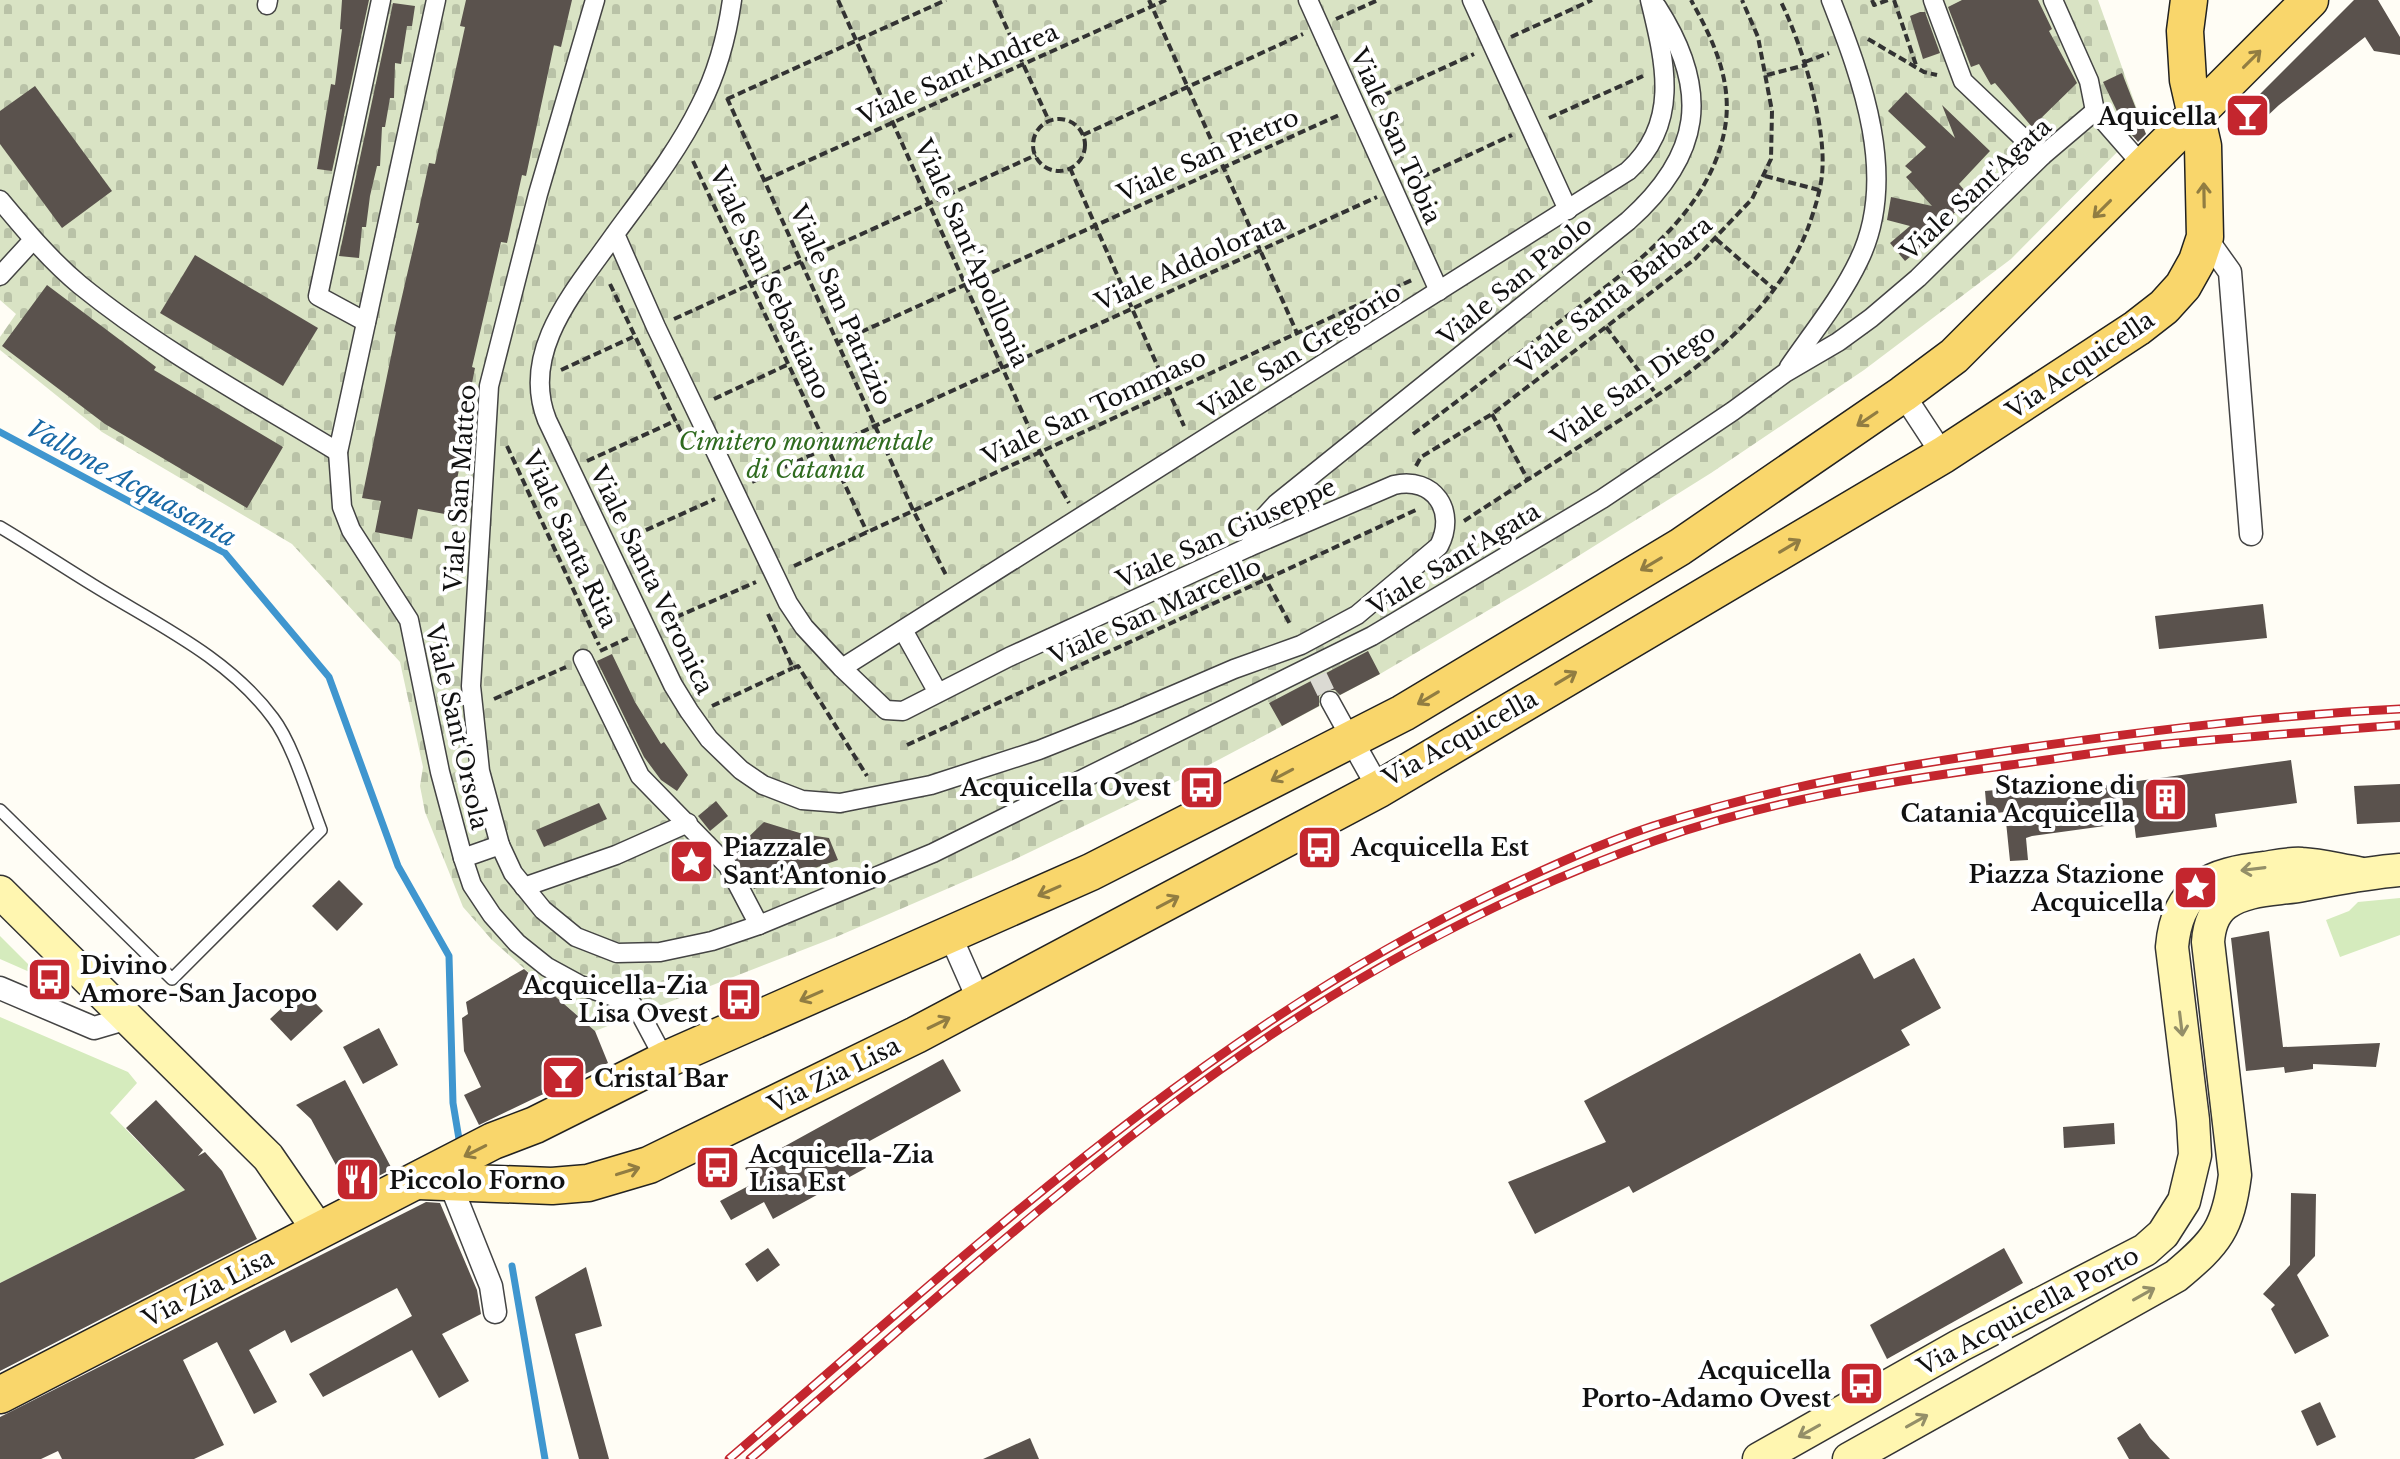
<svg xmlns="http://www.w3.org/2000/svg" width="2400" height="1459" font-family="'Libre Baskerville',serif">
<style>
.grass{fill:#d5ebbd}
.cemetery{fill:url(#cemetery-stones)}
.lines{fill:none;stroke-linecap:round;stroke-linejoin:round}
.stream{stroke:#3f96cf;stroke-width:7}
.building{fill:#5a524d}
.pedestrian-tunnel{stroke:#dbdad3;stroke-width:18;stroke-dasharray:18 9;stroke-linecap:butt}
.service-casing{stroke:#444;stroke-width:14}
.pedestrian-casing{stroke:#444;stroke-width:21}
.minor-casing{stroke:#444;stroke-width:25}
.secondary-casing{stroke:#333;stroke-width:35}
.primary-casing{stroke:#222;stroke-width:39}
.path{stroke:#333;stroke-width:4;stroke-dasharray:8 4;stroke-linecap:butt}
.service{stroke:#fff;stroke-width:11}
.pedestrian{stroke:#fff;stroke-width:18}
.minor{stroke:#fff;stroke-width:22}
.secondary{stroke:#fff6b0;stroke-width:32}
.primary{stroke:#f9d66b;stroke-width:36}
.rail-casing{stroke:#c4262e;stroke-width:9}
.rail{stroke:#fff;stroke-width:6;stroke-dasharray:18;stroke-linecap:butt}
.oneway{stroke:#917d42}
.oneway2{stroke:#948f68}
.labels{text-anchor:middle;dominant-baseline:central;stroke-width:8;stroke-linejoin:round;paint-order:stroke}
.street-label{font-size:24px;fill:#111;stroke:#fff}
.poi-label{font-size:24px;font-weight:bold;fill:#111;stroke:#fff;text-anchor:end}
.park-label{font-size:24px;font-style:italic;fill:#2f6b1f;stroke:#fff}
.water-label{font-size:26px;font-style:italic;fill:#1768a6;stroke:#fff}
</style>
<defs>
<pattern id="cemetery-stones" width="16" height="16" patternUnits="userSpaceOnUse" patternTransform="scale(2)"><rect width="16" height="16" fill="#d9e3c4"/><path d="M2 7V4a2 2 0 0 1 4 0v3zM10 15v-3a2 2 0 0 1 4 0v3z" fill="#b9c2a7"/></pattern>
</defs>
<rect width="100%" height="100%" fill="#fffdf5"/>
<g class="grass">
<polygon points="2400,898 2400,935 2340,957 2326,920 2349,911 2358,902"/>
<polygon points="0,936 41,977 0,959"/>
<polygon points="0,1017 128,1072 137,1083 110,1113 185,1190 0,1283"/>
</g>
<polygon class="cemetery" points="0,0 2098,0 2143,126 2011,259 1864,370 1711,473 1548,575 1380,674 1190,775 1009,862 836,937 595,1031 492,940 463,907 425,812 420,786 423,767 400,662 292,544 102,432 0,350 0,337 16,314 0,300"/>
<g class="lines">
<g class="stream">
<polyline points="0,432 225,553 329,677 398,866 449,956 453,1103 459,1139"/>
<polyline points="512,1266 545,1459"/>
</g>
</g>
<g class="building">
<polygon points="342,0 369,0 332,171 317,169 331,84 335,85 342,29 340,29"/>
<polygon points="466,0 572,0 561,47 554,45 526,176 522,175 507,243 501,242 472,367 475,368 464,423 468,424 450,515 418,509 412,539 375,532 381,501 362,498 396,332 394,331 419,223 416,223 429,163 435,164 465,27 460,26"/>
<polygon points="1962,0 2038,0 2052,29 2049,31 2077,83 2032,127 1995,83 1991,85 1979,64 1971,67 1948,7"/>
<polygon points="2354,0 2378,0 2400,37 2400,55 2374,51 2365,37 2279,105 2246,136 2243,111"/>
<polygon points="393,3 415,6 412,26 407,26 401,64 395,63 394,98 390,98 385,127 382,127 380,166 377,166 370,196 366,227 362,227 359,258 339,256"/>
<polygon points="1920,12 1925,12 1940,53 1923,59 1910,16"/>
<polygon points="2122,73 2146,134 2138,142 2124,126 2103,82"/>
<polygon points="35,86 112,191 62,228 0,144 0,111"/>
<polygon points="1906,92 1955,138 1942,105 1990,151 1959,184 1971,198 1941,225 1944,229 1905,261 1890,243 1910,226 1887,220 1891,197 1932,206 1906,177 1912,172 1905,166 1926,147 1888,111"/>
<polygon points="195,255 318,328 283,386 160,313"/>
<polygon points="47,285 156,367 154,370 283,447 247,508 105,424 2,346"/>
<polygon points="2263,604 2267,638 2159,649 2155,616"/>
<polygon points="1368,651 1380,674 1340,695 1335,690 1325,690 1319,696 1319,706 1282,726 1269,703"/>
<polygon points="612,654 635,702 661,744 664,742 688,775 677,791 661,780 644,757 597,661"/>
<polygon points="2291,760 2297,803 2215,814 2217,827 2136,838 2134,822 2032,836 2026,838 2028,860 2010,861 2005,812 1987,814 1985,791 2027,787 2028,796"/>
<polygon points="2400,784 2400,822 2357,824 2354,786"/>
<polygon points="716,801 728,816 710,831 698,816"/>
<polygon points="599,803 607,819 544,847 536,830"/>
<polygon points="764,822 803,834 829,838 838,860 754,889 732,853"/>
<polygon points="339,880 363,904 337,931 312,906"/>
<polygon points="2269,931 2283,1047 2380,1043 2376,1067 2313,1064 2313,1069 2285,1073 2284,1067 2246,1071 2231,938"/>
<polygon points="1860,953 1874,979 1914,958 1941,1008 1901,1030 1910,1045 1633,1193 1629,1186 1535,1234 1508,1182 1606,1142 1584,1101"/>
<polygon points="524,969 595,1031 608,1063 479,1125 464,1095 481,1087 464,1051 462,1018 468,1014 466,1002"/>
<polygon points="302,989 323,1011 291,1041 270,1019"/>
<polygon points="379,1028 398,1065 363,1084 343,1047"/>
<polygon points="943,1059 961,1091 855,1149 866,1168 773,1219 764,1202 731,1220 720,1201 754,1183 745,1168"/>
<polygon points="345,1080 392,1169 350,1191 311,1119 296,1105"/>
<polygon points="156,1100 203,1150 198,1156 205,1152 222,1171 257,1239 0,1371 0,1283 185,1190 126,1128"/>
<polygon points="2114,1123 2115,1144 2064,1148 2063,1127"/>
<polygon points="2291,1193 2316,1194 2315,1256 2297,1275 2329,1336 2295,1354 2271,1309 2275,1305 2263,1294 2290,1265"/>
<polygon points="426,1202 440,1203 477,1290 481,1314 442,1334 469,1381 439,1398 412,1350 323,1397 309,1374 412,1316 397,1288 291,1343 285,1330 249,1350 277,1402 254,1414 217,1342 183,1360 224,1445 194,1459 62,1459 58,1451 41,1459 0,1459 0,1417"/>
<polygon points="768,1248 780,1265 757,1282 745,1264"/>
<polygon points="2004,1248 2023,1283 1887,1359 1870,1325"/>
<polygon points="586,1267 602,1326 575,1334 609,1459 579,1459 535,1297"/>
<polygon points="2320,1402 2336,1437 2317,1446 2301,1411"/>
<polygon points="2140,1423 2150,1438 2170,1459 2129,1459 2117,1438"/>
<polygon points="1030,1438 1039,1459 983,1459"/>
</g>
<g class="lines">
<polyline class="pedestrian-tunnel" points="1318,676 1330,701"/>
<defs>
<path id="service" d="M0 527C32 546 62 566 93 585 156 624 228 657 273 718 293 744 309 799 321 830L172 979 0 810"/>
<g id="pedestrian">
<polyline points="436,0 338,452 342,507 351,530 409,620 440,772 463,858 472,885 492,915 517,943 547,967 580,985 631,1003 641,1015 665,1060"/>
<polyline points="1308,0 1439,291"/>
<polyline points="1472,0 1568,210"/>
<polyline points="1933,0 1963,81 2042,156"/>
<polyline points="2053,0 2089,81 2095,111 2144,167"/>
<polyline points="267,5 268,0"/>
<path d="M0 200C25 230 50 260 80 285 160 350 251 399 338 452"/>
<path d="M615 234 656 327 788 603 804 627 842 668 886 710 903 711 1009 657 1249 547 1394 485C1434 476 1457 511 1439 546L1357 615 1301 645 1234 669 1127 715 1039 750 931 785 840 803 802 800 763 785 741 770 709 739 689 711 673 685 547 420C519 350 578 287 615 234 645 193 678 151 700 106 717 73 727 36 732 0"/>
<polyline points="0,276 33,240"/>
<polyline points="366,322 318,296 381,0"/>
<path d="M1789 367C1813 332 1841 298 1859 260 1899 178 1862 79 1831 0"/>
<path d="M1249 547 1265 516 1276 504 1628 221C1702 155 1711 91 1657 7"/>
<polyline points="903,630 937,691"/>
<polyline points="583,659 640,776 728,866 759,925"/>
<path d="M842 668 1628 171C1681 123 1665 62 1650 0"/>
<polyline points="1330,701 1351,739"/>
<polyline points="500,845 480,771 471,686 489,386 538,194 595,0"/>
<polyline points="463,858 500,845 513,873 543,910 576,937 617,953 660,952 712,941 759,925 933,853 1372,636 1602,499 1733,411 1785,373 1838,342 1871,318 1918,278 2042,156 2095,111"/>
<polyline points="524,887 616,855 688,823"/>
</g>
<g id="minor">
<polyline points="2205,237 2230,272 2251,534"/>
<polyline points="1903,394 1943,455"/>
<polyline points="1351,739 1379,789"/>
<polyline points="950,935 980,1003"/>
<polyline points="0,988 94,1028 128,1018"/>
<polyline points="450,1183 491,1286 495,1312"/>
</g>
<g id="secondary">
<polyline points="0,892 268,1157 319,1231"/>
<path d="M1759 1459 1959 1346 2145 1250 2163 1234 2184 1201 2195 1155 2193 1120 2172 947C2177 887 2211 874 2265 868 2277 866 2290 863 2302 864 2321 865 2339 870 2358 873"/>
<path d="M1849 1459 2176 1276C2217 1242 2228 1228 2235 1175L2208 942C2209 927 2213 913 2225 904 2247 888 2277 890 2303 885 2337 879 2364 873 2400 870"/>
</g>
<g id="primary">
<polyline points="418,1181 552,1186 588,1183 649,1165 916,1035 1379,789 1943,455 2137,328 2164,307 2183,286 2197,261 2205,237 2203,146 2188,80 2185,31 2189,0"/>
<polyline points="0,1395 493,1141 535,1125 665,1060 1091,872 1403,713 1680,547 1903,394 1954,356 2310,0"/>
</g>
</defs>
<use href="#service" class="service-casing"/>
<use href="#pedestrian" class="pedestrian-casing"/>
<use href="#minor" class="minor-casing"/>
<use href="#secondary" class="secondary-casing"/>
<use href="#primary" class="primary-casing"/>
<g class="path">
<polyline points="838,0 1040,452 1069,503"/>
<polyline points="994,0 1049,121"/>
<polyline points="1149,0 1297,333"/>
<polyline points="1872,0 1874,5 1888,0"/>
<polyline points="1894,0 1917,68"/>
<polyline points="1336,19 1378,0"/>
<polyline points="1511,37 1592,0"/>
<polyline points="1868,39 1924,72 1937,75"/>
<polyline points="1805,62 1829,53"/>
<polyline points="1767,75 1806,65"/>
<polyline points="727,98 913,510 947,577"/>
<polyline points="727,99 946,0"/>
<polyline points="1373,100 1474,54"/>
<polyline points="1549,118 1643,76"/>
<circle cx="1059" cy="145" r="26"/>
<polyline points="1083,135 1303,34"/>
<polyline points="693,161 867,532"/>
<polyline points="1070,168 1184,426"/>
<polyline points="1765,176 1819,190"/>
<polyline points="765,180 1166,0"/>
<polyline points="1411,182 1512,135"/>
<polyline points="1716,239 1775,290"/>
<polyline points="610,284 690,451"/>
<polyline points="674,319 1036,155"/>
<polyline points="1606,327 1657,395"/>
<polyline points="839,342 1339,115"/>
<polyline points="561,370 633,337"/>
<polyline points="714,399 789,364"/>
<polyline points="1492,414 1528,480"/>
<path d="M1413 434C1461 399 1507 363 1554 326 1622 274 1714 215 1726 121 1731 77 1712 38 1691 0"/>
<polyline points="507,446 599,645"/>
<polyline points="587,461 675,421"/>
<polyline points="1416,466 1421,457 1492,414 1695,259 1752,199 1771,159 1772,111 1758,37 1742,0"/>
<polyline points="752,482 1377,197"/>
<path d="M1464 521C1511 490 1559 460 1606 429 1687 377 1772 321 1808 228 1814 211 1820 193 1822 175 1827 126 1802 44 1780 0"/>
<polyline points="624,540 715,499"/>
<polyline points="1257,563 1291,626"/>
<polyline points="794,566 1414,279"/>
<polyline points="768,614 793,668 798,666 867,776"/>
<polyline points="665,622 756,582"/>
<polyline points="600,651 628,638"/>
<polyline points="494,699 566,667"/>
<polyline points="712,706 793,668"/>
<polyline points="907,745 1418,509"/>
</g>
<use href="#service" class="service"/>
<use href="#pedestrian" class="pedestrian"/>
<use href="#minor" class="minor"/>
<use href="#secondary" class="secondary"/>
<use href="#primary" class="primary"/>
<defs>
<g id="rail">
<path d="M729 1459C970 1251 1206 1030 1496 892 1547 868 1599 844 1653 826 1777 786 1904 765 2033 747 2155 730 2277 715 2400 709"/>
<path d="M750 1459C887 1342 1021 1219 1165 1110 1313 998 1479 903 1654 841 1769 800 1890 781 2010 765 2065 758 2121 748 2177 743 2251 736 2326 731 2400 725"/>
</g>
</defs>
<use href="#rail" class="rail-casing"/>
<use href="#rail" class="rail"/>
</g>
<defs><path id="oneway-shaft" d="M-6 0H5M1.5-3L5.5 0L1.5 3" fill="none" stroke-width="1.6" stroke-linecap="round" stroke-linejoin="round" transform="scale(2)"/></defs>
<g class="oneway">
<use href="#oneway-shaft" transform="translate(2252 59) rotate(-45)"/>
<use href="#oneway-shaft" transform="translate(2204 195) rotate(-91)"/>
<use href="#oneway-shaft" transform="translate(2102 209) rotate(135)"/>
<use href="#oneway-shaft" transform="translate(1867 419) rotate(146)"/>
<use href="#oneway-shaft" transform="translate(1790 546) rotate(-31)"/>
<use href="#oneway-shaft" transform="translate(1651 564) rotate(149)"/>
<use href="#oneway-shaft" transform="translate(1566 678) rotate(-31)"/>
<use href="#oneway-shaft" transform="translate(1428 698) rotate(149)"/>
<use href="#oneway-shaft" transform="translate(1282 775) rotate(152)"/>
<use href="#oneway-shaft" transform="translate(1049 891) rotate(156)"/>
<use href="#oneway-shaft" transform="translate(1168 902) rotate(-28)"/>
<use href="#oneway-shaft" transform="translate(811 996) rotate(156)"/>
<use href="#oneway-shaft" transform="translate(939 1023) rotate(-26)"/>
<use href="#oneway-shaft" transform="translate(475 1151) rotate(153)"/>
<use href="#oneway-shaft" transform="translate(628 1171) rotate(-17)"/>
</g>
<g class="oneway2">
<use href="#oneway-shaft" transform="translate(2253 869) rotate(173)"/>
<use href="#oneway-shaft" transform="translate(2181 1024) rotate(83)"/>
<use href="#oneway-shaft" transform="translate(2144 1294) rotate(-29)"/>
<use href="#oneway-shaft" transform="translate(1917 1421) rotate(-29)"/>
<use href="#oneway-shaft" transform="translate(1809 1431) rotate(151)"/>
</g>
<defs>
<symbol id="bar-square" viewBox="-11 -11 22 22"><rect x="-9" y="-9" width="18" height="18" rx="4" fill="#c4262e" stroke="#fff"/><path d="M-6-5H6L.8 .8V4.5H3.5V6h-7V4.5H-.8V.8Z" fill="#fff"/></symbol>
<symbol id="bus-square" viewBox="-11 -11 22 22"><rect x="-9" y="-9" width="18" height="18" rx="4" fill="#c4262e" stroke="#fff"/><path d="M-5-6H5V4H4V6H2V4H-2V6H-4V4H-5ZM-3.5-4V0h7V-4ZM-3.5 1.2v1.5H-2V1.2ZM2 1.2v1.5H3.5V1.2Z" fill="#fff"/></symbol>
<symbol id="building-square" viewBox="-11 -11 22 22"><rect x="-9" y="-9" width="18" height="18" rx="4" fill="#c4262e" stroke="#fff"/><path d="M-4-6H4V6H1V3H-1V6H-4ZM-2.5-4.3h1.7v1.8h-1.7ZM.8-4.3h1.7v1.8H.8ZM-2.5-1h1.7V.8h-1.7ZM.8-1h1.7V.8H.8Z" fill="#fff"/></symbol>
<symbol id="sight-square" viewBox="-11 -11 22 22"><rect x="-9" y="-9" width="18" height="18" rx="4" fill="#c4262e" stroke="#fff"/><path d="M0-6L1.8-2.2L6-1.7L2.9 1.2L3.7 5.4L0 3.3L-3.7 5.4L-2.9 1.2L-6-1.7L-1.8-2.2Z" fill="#fff"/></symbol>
<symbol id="restaurant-square" viewBox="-11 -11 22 22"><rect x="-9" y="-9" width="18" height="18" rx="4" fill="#c4262e" stroke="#fff"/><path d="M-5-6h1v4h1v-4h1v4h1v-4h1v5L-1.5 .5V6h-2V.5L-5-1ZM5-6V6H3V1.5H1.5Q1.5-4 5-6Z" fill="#fff"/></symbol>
</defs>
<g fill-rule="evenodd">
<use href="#bar-square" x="2222" y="90" width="51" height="51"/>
<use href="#bus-square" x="1176" y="762" width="51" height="51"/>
<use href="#building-square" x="2140" y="774" width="51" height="51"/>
<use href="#bus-square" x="1294" y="822" width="51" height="51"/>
<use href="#sight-square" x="666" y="836" width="51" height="51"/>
<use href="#sight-square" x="2170" y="862" width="51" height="51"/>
<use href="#bus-square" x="24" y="954" width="51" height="51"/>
<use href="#bus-square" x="714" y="974" width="51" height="51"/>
<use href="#bar-square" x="538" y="1052" width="51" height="51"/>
<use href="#bus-square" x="692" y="1142" width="51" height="51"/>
<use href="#restaurant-square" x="332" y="1154" width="51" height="51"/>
<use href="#bus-square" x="1836" y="1358" width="51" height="51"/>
</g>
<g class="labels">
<g class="street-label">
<text transform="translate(958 74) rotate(-24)">Viale Sant'Andrea</text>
<text transform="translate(1396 136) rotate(66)">Viale San Tobia</text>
<text transform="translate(1208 155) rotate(-24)">Viale San Pietro</text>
<text transform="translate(1976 189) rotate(-43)">Viale Sant'Agata</text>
<text transform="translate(972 253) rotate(66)">Viale Sant'Apollonia</text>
<text transform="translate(1190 262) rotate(-24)">Viale Addolorata</text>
<text transform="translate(1515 281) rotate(-39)">Viale San Paolo</text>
<text transform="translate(770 283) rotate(65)">Viale San Sebastiano</text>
<text transform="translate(1614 295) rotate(-38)">Viale Santa Barbara</text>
<text transform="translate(841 305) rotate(66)">Viale San Patrizio</text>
<text transform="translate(1300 351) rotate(-32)">Viale San Gregorio</text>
<text transform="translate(2080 365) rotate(-34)">Via Acquicella</text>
<text transform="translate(1633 385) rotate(-35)">Viale San Diego</text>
<text transform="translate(1094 407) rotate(-25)">Viale San Tommaso</text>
<text transform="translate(460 488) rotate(-86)">Viale San Matteo</text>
<text transform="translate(1226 533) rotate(-24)">Viale San Giuseppe</text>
<text transform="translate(570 539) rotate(65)">Viale Santa Rita</text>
<text transform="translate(1454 559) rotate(-31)">Viale Sant'Agata</text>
<text transform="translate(652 580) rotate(64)">Viale Santa Veronica</text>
<text transform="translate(1155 611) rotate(-24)">Viale San Marcello</text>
<text transform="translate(457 727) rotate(77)">Viale Sant'Orsola</text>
<text transform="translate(1460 738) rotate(-29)">Via Acquicella</text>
<text transform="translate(834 1075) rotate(-26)">Via Zia Lisa</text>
<text transform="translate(208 1288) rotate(-27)">Via Zia Lisa</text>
<text transform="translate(2028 1311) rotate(-28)">Via Acquicella Porto</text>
</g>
<g class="poi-label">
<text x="2217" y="116">Aquicella</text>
<text x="2135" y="785">Stazione di<tspan x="2135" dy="28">Catania Acquicella</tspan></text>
<text x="1171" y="787">Acquicella Ovest</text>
<text x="723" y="847" text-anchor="start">Piazzale<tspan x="723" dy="28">Sant'Antonio</tspan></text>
<text x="1351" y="847" text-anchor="start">Acquicella Est</text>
<text x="2164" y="874">Piazza Stazione<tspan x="2164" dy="28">Acquicella</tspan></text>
<text x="80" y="965" text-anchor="start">Divino<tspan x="80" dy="28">Amore-San Jacopo</tspan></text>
<text x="708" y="985">Acquicella-Zia<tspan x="708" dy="28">Lisa Ovest</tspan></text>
<text x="594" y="1078" text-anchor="start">Cristal Bar</text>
<text x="749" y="1154" text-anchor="start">Acquicella-Zia<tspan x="749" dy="28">Lisa Est</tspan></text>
<text x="389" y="1180" text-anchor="start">Piccolo Forno</text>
<text x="1831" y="1370">Acquicella<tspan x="1831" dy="28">Porto-Adamo Ovest</tspan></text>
</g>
<g class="park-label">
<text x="806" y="441">Cimitero monumentale<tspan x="806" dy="28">di Catania</tspan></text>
</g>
<g class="water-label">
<text transform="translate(132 483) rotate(29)">Vallone Acquasanta</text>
</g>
</g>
</svg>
